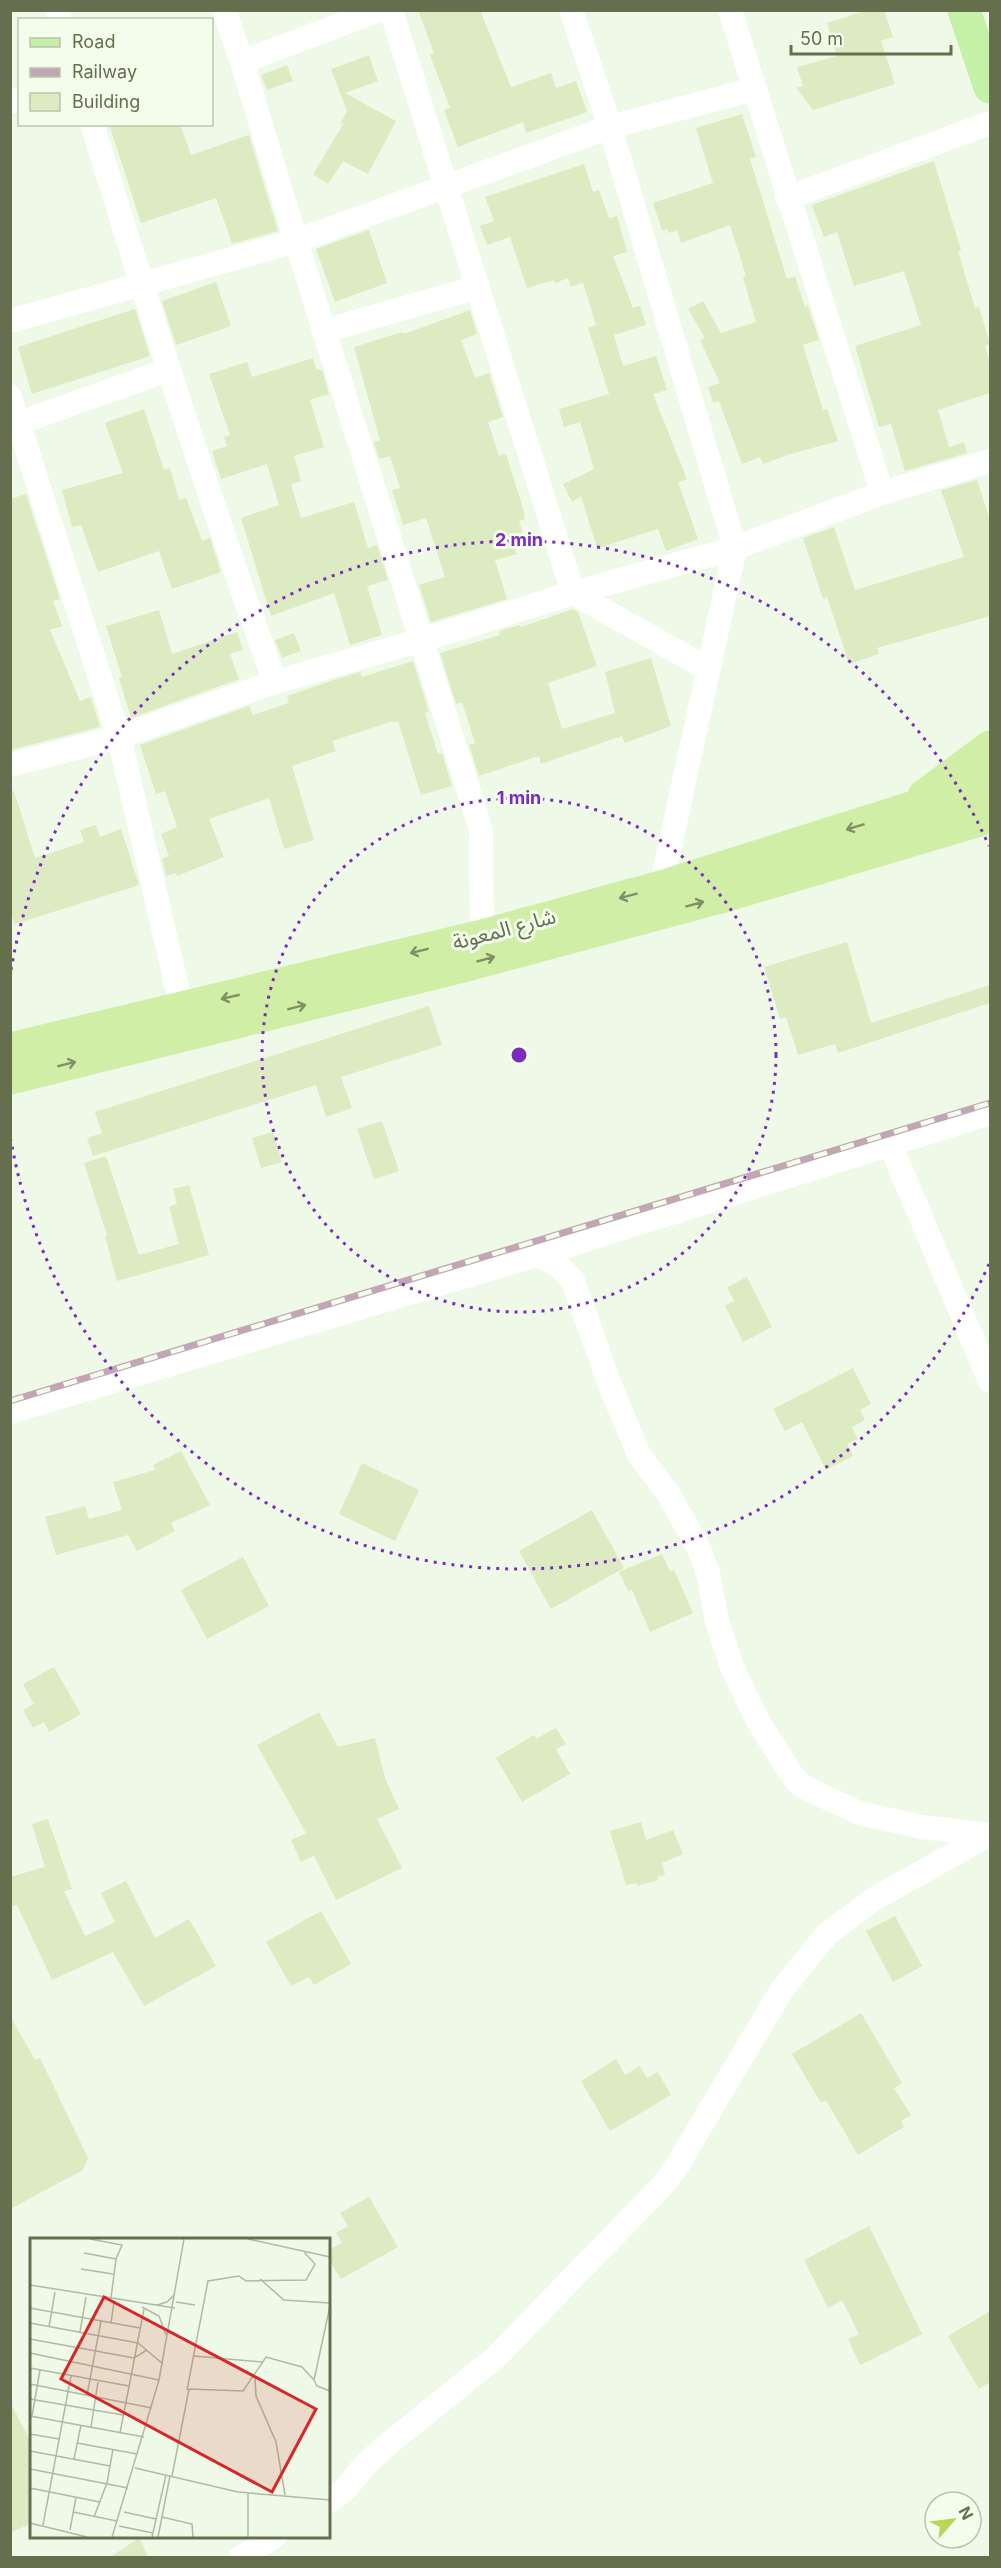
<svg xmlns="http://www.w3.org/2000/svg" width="1001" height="2568" font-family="Inter,'Noto Sans Arabic',sans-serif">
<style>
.building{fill:#dcebc2}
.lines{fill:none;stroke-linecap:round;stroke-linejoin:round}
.minor{stroke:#fff;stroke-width:24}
.primary{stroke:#c4f0a7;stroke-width:33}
.trunk{stroke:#d0eea6;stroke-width:33}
.rail-casing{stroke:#c1a6b4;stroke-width:7}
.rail{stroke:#f3fdec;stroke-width:4.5;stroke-dasharray:14;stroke-linecap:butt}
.oneway{stroke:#808f64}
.ring{fill:none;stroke:#7b2cbf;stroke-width:3;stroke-dasharray:3 6}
.labels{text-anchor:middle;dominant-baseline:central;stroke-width:6;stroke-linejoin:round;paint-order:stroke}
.street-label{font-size:21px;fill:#656f4e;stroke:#f3fdec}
.inset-road{fill:none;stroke:#afbaa1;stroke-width:1.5}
.view{fill:#d62828;fill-opacity:0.15;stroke:#d62828;stroke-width:3}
.inset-edge{fill:none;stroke:#656f4e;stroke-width:3}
.centre{fill:#7b2cbf;stroke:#f3fdec;stroke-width:3}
.ring-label{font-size:18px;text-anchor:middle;font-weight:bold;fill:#7b2cbf;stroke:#f3fdec;stroke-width:6;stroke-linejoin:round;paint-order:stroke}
</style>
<rect width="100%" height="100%" fill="#eef9e7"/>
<g class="building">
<polygon points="418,10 480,10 511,87 551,73 556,88 576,81 587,112 526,133 523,122 458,147 444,110 450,108 430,55 434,53"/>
<polygon points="868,10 884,10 893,37 881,41 895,84 813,110 796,88 803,86 797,67 837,56 827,23"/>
<polygon points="369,55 378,81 345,93 396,121 368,174 343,161 328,184 313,174 344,123 340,124 347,111 331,69"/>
<polygon points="287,65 293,81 267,90 261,75"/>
<polygon points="742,114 756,157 750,159 787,279 795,276 805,307 808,306 819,340 803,345 823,410 827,409 838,441 787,455 763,464 760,457 742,464 719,401 713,403 708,387 720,383 700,340 705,338 688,309 703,301 721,333 756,322 743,277 746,276 730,225 681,243 677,230 669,233 667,229 662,231 653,203 713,183 696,128"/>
<polygon points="109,124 180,124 191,155 249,135 278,231 232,244 216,198 141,223"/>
<polygon points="934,161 961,250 958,251 975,308 979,307 990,344 985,346 990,363 990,393 938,410 949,447 964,442 967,453 905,471 891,424 879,427 855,346 921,325 904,271 854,286 837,232 824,237 812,205"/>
<polygon points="584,164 593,192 599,190 609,218 617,216 627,252 613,256 633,308 640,306 646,325 614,335 623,366 656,356 667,390 653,394 687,479 678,482 698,539 666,551 658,529 597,548 581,496 572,502 563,484 594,469 580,422 564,427 559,409 609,394 588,328 596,325 583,283 571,287 568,278 555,283 554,280 527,288 510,237 487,245 480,226 494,221 485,197"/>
<polygon points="369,230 387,283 335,302 316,249"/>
<polygon points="216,282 231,326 176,345 162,301"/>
<polygon points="135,309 150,356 32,394 18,347"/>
<polygon points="470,310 477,334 461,340 475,378 489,373 503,417 488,422 499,456 506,454 522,505 525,519 519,521 525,539 513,543 517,554 495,560 507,599 431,622 419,585 445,577 426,518 403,525 392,490 400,488 390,456 379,459 374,442 380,440 354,347 403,332 404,334"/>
<polygon points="313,358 316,369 322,370 329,394 310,400 324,447 294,456 301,481 291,484 301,518 354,502 368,548 377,545 388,580 367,586 382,635 350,645 334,593 271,616 241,518 279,505 267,464 221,479 212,451 227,446 224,437 230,435 209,374 247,362 252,377"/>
<polygon points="144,409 164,470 170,468 179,500 186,498 202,541 210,538 221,572 172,589 159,551 98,572 81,525 72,527 62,490 123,473 105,423"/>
<polygon points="977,480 990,520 990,616 877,648 879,654 849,664 827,597 823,599 803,538 834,527 855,590 964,557 941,490"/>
<polygon points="26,494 60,599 53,601 62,626 50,630 80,701 91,697 100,727 10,750 10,499"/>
<polygon points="573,609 578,612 597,666 548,683 562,729 615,713 605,672 651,658 671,726 625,743 622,736 541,764 539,756 479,776 469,745 475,743 462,702 456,704 440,653 500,635 499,631 520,625 521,627"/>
<polygon points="159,610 172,654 237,632 243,650 230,654 239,679 131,718 119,678 122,677 106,626"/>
<polygon points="294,633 301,651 282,658 275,640"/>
<polygon points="413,661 429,712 425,713 438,754 442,753 452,786 421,795 398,721 394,723 393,721 332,741 336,751 292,766 314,840 284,849 269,798 209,819 224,857 177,876 176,873 166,876 162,859 169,856 161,834 177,827 165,791 156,794 140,745 249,706 253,715 289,703 287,696 331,681 360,672 362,677"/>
<polygon points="14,791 35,858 84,842 80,830 96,825 100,837 121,829 139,885 15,924 10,911 10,792"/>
<polygon points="847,942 871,1023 990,985 990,1003 838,1053 835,1044 798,1055 786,1017 780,1019 764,967"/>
<polygon points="429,1006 442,1045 341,1077 352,1108 326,1117 316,1085 93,1156 87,1138 102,1133 95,1112"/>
<polygon points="382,1121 399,1171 374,1179 357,1129"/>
<polygon points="273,1132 282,1162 261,1168 252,1138"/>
<polygon points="106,1156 139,1255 179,1244 169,1207 177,1204 173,1189 189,1185 209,1255 117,1281 105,1236 107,1235 84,1163"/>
<polygon points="747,1277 772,1327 743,1342 725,1306 734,1301 727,1287"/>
<polygon points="853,1368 871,1404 860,1410 865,1420 852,1427 858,1439 847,1444 853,1456 826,1470 802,1422 785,1431 773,1409"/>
<polygon points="181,1451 210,1505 171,1523 175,1531 137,1551 128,1535 56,1555 45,1517 85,1506 89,1519 122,1510 113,1482 155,1470 153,1465"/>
<polygon points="362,1463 419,1490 395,1541 339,1514"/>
<polygon points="592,1510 624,1568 551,1609 519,1551"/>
<polygon points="662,1554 670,1572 674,1570 693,1613 650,1632 632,1590 628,1591 619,1572"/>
<polygon points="243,1557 269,1606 207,1639 181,1590"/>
<polygon points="54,1667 81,1714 49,1732 44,1722 33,1728 23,1710 34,1704 23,1684"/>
<polygon points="319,1712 338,1747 375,1738 385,1778 399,1809 377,1819 402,1868 336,1900 314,1856 301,1862 291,1840 306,1833 257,1745"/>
<polygon points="556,1728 566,1744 556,1749 570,1774 522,1802 496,1758 534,1735 536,1739"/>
<polygon points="48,1819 72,1889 64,1891 85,1936 115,1922 101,1893 126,1881 155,1938 189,1919 216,1966 144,2006 113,1952 52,1980 17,1905 10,1907 10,1877 45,1867 32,1824"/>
<polygon points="641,1822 646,1840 673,1830 683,1854 662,1863 665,1875 657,1877 658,1880 637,1886 637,1883 626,1885 610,1831"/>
<polygon points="321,1911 351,1964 314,1985 309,1977 291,1986 266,1942"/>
<polygon points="895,1916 922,1966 893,1982 866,1931"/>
<polygon points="861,2013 902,2083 894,2088 911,2115 901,2121 904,2127 858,2155 826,2100 821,2103 792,2054"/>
<polygon points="10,2016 35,2060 40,2058 88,2158 83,2170 10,2209"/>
<polygon points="616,2059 625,2075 640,2066 647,2078 658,2072 671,2095 610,2131 581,2081"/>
<polygon points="369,2197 398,2247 341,2279 328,2258 328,2250 342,2243 336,2233 348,2226 340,2213"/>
<polygon points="869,2226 922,2334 860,2365 848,2339 859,2334 842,2300 828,2308 804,2260"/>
<polygon points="990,2311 990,2382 979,2389 948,2336"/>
<polygon points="10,2402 32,2444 32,2523 10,2533"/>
<polygon points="139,2538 149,2558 109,2558"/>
</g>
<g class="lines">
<g class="minor">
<polyline points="57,10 60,20"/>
<polyline points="224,10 242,62 296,241 481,830 482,936"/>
<polyline points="391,10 573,593 708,669"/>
<polyline points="571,10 610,127 735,548 661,887"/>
<polyline points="730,10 882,493"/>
<polyline points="242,62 379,10"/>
<polyline points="10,102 20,99"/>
<path d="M92 124C150 311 208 498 275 682"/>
<polyline points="787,198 990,123"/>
<polyline points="10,321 296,241 610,127 755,89"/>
<polyline points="324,331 478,287"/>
<polyline points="10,397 119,737 182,1009"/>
<polyline points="10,426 168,370"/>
<polyline points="10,765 119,737 275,682 422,640 573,593 735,548 882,493 990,461"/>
<polyline points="890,1144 990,1381"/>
<polyline points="537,1255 990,1113"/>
<polyline points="10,1412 537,1255 559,1266 573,1281 610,1385 639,1455 668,1493 699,1549 708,1573 717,1621 732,1667 758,1721 793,1777 802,1786 859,1813 922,1827 990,1835"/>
<polyline points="328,2502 345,2490 363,2467 382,2449 496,2357 662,2186 677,2166 781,1991 826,1935 874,1899 988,1835"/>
<polyline points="240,2558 275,2536"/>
</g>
<polyline class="primary" points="964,10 990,87"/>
<g class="trunk">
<polyline points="924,796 990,747"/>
<polyline points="10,1049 482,936 661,887 990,783"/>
<polyline points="10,1078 459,967 724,896 990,817"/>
</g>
<defs>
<polyline id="rail" points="10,1401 990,1103"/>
</defs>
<use href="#rail" class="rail-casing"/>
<use href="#rail" class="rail"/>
</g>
<defs><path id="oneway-shaft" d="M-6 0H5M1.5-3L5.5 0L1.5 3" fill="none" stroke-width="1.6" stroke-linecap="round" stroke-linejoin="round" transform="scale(1.5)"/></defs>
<g class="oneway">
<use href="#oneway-shaft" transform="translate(855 827) rotate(163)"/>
<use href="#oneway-shaft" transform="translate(628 896) rotate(165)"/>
<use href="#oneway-shaft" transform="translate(695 904) rotate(-15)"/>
<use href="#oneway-shaft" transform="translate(419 951) rotate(166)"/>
<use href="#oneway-shaft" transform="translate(486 959) rotate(-15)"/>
<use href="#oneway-shaft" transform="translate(230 997) rotate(167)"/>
<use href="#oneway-shaft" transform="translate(297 1007) rotate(-14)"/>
<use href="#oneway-shaft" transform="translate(67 1064) rotate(-14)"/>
</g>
<g class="ring">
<circle cx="519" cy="1055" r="257"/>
<path d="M989 1264A515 515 0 0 1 11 1140M11 970A515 515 0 0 1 989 846"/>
</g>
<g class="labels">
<g class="street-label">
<text transform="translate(504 929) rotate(-15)">شارع المعونة</text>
</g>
</g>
<g transform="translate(30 2238)">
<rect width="300" height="300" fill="#eef9e7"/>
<path class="inset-road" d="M60 1 92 7 86 21 81 60M218 1 300 19M54 15 86 21M51 31 83 36M230 41 254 62 300 65M0 47 145 70M146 64 165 67M127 67 137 64 145 56M300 68 284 142 287 148 300 153M112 69 129 78 136 97M0 70 110 90M0 85 108 105 133 126M81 85 84 64M19 89 25 54M50 94 56 59M0 101 104 120 117 112M0 115 129 142M164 118 232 124M0 130 99 148M225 140 226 158 246 204 255 257M0 146 122 170M157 152 178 43 209 38 216 43 276 42 285 26 274 14M57 157 71 83M0 161 93 177M0 178 114 199M2 178 10 132M61 189 68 144M90 195 114 71M0 196 29 201M47 205 107 216M0 213 80 228M44 221 51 187M105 230 208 254 300 262M0 231 98 250M142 238 159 151 213 153 236 119 272 129 284 142M0 250 70 264M218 255V299M43 274 87 283M94 274 126 281M64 279 77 245 83 211M132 279 162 286 163 299M0 285 57 299M13 287 41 138M89 288 123 295M40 292 46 259M82 299 129 142 154 1M122 299 136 237M128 299 140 238"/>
<path class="view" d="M74 59 286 171 242 254 31 141Z"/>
<rect width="300" height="300" class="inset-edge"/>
</g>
<circle cx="519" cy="1055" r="9" class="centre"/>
<g class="ring-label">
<text x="519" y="546">2 min</text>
<text x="519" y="804">1 min</text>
</g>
<rect width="1001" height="2568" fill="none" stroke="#656f4e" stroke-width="24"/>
<rect x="18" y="18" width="195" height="108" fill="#f3fdec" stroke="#bac4ad" stroke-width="1.5"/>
<rect x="30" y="38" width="30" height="9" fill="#c4f0a7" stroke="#bac4ad" stroke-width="1.5"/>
<text x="72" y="48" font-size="18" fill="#656f4e">Road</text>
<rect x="30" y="68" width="30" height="9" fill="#c1a6b4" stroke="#bac4ad" stroke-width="1.5"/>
<text x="72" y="78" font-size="18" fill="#656f4e">Railway</text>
<rect x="30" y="93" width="30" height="18" fill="#dcebc2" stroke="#bac4ad" stroke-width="1.5"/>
<text x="72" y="108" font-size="18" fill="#656f4e">Building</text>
<g transform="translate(953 2520) rotate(62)"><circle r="28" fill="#f3fdec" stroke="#bac4ad" stroke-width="1.5"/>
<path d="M0-4.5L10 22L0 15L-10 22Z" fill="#bcd45b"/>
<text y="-9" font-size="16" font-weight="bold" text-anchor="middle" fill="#656f4e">N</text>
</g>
<path d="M791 45v9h160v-9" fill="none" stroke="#656f4e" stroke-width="3"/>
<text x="800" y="45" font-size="18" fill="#656f4e" stroke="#f3fdec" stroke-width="4.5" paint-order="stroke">50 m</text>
</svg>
